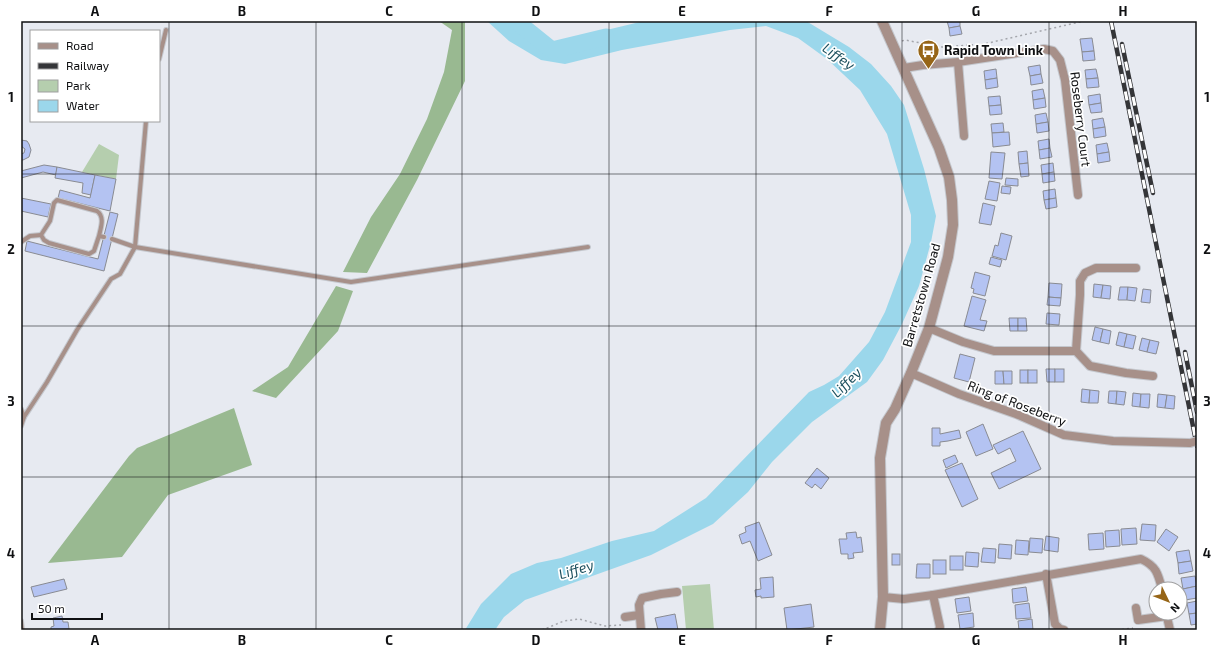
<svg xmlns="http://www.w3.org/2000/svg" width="1218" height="651" font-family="'Exo 2',sans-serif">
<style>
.green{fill:#b5ceae}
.forest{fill:#99b991}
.water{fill:#9bd7eb}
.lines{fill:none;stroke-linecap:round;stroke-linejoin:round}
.river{stroke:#9bd7eb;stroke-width:17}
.building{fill:#b4c3f2;stroke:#898b92}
.service-casing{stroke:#c4c7cd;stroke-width:6}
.minor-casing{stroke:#c4c7cd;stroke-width:10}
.tertiary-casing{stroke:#c4c7cd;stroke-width:12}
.path{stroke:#a4a6ac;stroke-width:1.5;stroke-dasharray:2 3;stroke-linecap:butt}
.service{stroke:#a79089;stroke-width:4}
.minor{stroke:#a79089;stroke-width:8}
.tertiary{stroke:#a79089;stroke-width:10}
.rail-casing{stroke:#343538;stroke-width:4.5}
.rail{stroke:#fff;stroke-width:3;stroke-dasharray:9;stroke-linecap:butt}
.minor-bridge-casing{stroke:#c4c7cd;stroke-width:10;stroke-linecap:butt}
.minor-bridge{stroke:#a79089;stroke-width:8}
.grid{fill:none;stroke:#0f1012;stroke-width:1;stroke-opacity:0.55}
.labels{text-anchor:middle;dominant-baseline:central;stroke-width:3.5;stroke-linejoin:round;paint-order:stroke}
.poi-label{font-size:13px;font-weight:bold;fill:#0f1012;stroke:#fff;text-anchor:start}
.street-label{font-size:13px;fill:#0f1012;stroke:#fff}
.water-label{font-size:14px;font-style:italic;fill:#1d505e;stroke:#fff}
.neatline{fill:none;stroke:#0f1012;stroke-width:1.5}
.grid-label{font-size:13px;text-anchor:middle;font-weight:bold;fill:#0f1012}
</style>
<rect width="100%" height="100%" fill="#e7eaf1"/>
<g class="green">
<polygon points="99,144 119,155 116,179 82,172"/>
<polygon points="710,584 714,630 686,630 682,586"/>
</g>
<g class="forest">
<polygon points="439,21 465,21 465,81 417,180 367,273 343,272 371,217 400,174 427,119 444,72 452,30"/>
<polygon points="336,286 353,291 338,331 276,398 252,391 288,367"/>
<polygon points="234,408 252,465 168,495 122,557 48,563 129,456 137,448"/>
</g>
<polygon class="water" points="487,21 521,21 543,37 572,49 580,46 594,33 644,21 806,21 849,47 871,64 891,86 904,105 924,169 936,216 931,242 919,286 902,324 883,360 867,382 812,422 772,462 748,492 713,524 651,555 525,600 504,617 495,630 465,630 481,604 511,574 537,563 561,558 612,541 654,531 706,498 809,392 824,385 839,376 869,342 885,312 911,242 911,215 887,134 860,90 827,59 798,38 766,26 730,30 622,50 565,64 541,60 509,41"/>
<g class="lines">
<polyline class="river" points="516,21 552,50 606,37"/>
</g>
<g class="building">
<polygon points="947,21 960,21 960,26 949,28"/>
<polygon points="960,26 962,34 950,36 949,28"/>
<polygon points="1092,38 1094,51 1082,52 1080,39"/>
<polygon points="1094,51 1095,60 1083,61 1082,52"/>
<polygon points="1040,65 1041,74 1030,76 1028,67"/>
<polygon points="996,69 997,78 985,80 984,71"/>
<polygon points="1096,69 1098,78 1086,79 1085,70"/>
<polygon points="1041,74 1043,83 1031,85 1030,76"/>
<polygon points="997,78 998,87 986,89 985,80"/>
<polygon points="1098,78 1099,87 1087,88 1086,79"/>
<polygon points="1043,89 1045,98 1033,100 1032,91"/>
<polygon points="1100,94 1101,103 1089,105 1088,96"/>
<polygon points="1000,96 1001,105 989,106 988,97"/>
<polygon points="1045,98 1046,107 1034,109 1033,100"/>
<polygon points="1101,103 1102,112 1091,113 1089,105"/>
<polygon points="1001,105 1002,114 990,115 989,106"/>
<polygon points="1046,113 1048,122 1036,124 1035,115"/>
<polygon points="1103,118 1105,127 1093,129 1092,120"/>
<polygon points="1048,122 1049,131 1037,133 1036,124"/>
<polygon points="1003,123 1004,132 992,133 991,124"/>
<polygon points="1105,127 1106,136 1094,138 1093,129"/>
<polygon points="1009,132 1010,145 993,147 992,133"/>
<polygon points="1049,139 1050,148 1039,150 1038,141"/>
<polygon points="21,140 27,141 29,144 31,150 29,157 23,160 21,160 21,154 24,153 25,149 21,146"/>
<polygon points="1107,143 1109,152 1097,154 1096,145"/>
<polygon points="1050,148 1052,157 1040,159 1039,150"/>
<polygon points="1027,151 1028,163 1019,164 1018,152"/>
<polygon points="991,152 1005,153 1002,179 989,178"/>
<polygon points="1109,152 1110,161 1098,163 1097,154"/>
<polygon points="1028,163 1029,176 1021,177 1019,164"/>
<polygon points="1053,163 1054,172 1042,174 1041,165"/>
<polygon points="44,165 57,167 56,175 43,172 21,178 21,171"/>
<polygon points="57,167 95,175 91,195 82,193 83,183 55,178"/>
<polygon points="1054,172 1055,181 1043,183 1042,174"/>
<polygon points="95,175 116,179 110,211 58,198 60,190 90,198"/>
<polygon points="1006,178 1018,179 1018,186 1005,185"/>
<polygon points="989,181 1000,183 997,201 985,199"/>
<polygon points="1002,186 1011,187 1010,194 1001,193"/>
<polygon points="1055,189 1056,198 1044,200 1043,191"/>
<polygon points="21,198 51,204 48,217 21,211"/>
<polygon points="1056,198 1057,207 1046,209 1044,200"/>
<polygon points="983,203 995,206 991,225 979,223"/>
<polygon points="110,212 118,214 104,271 25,251 27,241 98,259"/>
<polygon points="1001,233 1012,236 1006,260 992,256 995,245 998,246"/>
<polygon points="991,257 1002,260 1000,267 989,264"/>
<polygon points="975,272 990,276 985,296 973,293 974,289 971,288"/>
<polygon points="1049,283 1062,284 1061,298 1048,297"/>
<polygon points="1094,284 1103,285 1101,298 1093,297"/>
<polygon points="1103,285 1111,286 1110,299 1101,298"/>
<polygon points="1120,287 1128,287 1127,300 1118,300"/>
<polygon points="1128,287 1137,288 1135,301 1127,300"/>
<polygon points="1143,289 1151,290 1150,303 1141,302"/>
<polygon points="972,296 986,300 980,320 987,321 984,331 964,326"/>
<polygon points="1048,297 1061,298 1060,306 1047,305"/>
<polygon points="1047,313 1060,314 1059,325 1046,324"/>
<polygon points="1009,318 1018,318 1018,331 1010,331"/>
<polygon points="1018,318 1026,318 1027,331 1018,331"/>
<polygon points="1095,327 1103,329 1100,342 1092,340"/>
<polygon points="1103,329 1111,331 1109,344 1100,342"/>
<polygon points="1119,332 1127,334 1124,347 1116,345"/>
<polygon points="1127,334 1136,336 1133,349 1124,347"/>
<polygon points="1142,338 1150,340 1147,352 1139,350"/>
<polygon points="1150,340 1159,342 1156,354 1147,352"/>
<polygon points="960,354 975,358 969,382 954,378"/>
<polygon points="1046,369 1055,369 1055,382 1047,382"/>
<rect x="1055" y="369" width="9" height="13"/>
<rect x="1020" y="370" width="8" height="13"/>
<rect x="1028" y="370" width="9" height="13"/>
<polygon points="995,371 1003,371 1004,384 995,384"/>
<polygon points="1003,371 1012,371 1012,384 1004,384"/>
<polygon points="1082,389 1090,390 1089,403 1081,402"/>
<polygon points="1090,390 1099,391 1098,403 1089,403"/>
<polygon points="1109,391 1117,391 1116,404 1108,403"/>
<polygon points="1117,391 1126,392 1124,405 1116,404"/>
<polygon points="1133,393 1141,394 1140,407 1132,406"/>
<polygon points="1141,394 1150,394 1149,408 1140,407"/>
<polygon points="1158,394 1167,395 1165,408 1157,407"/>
<polygon points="1167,395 1175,396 1174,409 1165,408"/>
<polygon points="983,424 993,449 976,456 966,432"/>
<polygon points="932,428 940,428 940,434 959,430 961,438 948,441 940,442 940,446 932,446"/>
<polygon points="1023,431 1041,469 999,489 991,473 1016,461 1010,448 998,454 993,445"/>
<polygon points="955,455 958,462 946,468 943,460"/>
<polygon points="962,463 978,499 962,507 945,470"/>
<polygon points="817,468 829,478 821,489 815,484 812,488 805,483"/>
<polygon points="759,522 772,555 758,561 750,541 742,544 739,535 746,532 745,527"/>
<polygon points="1142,524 1156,525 1155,541 1140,540"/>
<polygon points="1136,528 1137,544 1122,545 1121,529"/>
<polygon points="1166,529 1178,537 1169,551 1157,542"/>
<polygon points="1119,530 1120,546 1106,547 1105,531"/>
<polygon points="856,532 857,538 861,537 863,552 853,553 854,558 848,559 848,554 841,554 839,539 847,539 846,533"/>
<polygon points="1103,533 1104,549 1089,550 1088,534"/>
<polygon points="1046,536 1059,538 1058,552 1044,550"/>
<polygon points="1030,538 1043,539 1042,553 1029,552"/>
<polygon points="1016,540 1029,541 1028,555 1015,554"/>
<polygon points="999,544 1012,545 1011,559 998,558"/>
<polygon points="983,548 996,549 995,563 981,562"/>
<polygon points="1189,550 1191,561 1178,563 1176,552"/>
<polygon points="966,552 979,553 978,567 965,566"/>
<rect x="892" y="554" width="8" height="11"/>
<rect x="950" y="556" width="13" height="14"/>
<rect x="933" y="560" width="13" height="14"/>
<polygon points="1191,561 1193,571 1179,574 1178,563"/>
<polygon points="917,564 930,564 930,578 916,578"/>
<polygon points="1195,576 1197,586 1183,589 1181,578"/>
<polygon points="773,577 774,597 761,598 761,596 756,597 755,590 761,589 760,578"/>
<polygon points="64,579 67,589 34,597 31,587"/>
<polygon points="1197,586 1197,598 1185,600 1183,589"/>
<polygon points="1026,587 1028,601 1013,603 1012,589"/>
<polygon points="969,597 971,611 957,613 955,599"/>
<polygon points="1197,601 1197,613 1189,614 1187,603"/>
<polygon points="1029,603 1031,618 1016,619 1015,605"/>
<polygon points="811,604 814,627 787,630 784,608"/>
<polygon points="973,613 974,627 960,629 958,615"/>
<polygon points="1197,613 1197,624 1191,625 1189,614"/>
<polygon points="675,614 678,630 658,630 655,618"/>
<polygon points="62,616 63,622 68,622 69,629 51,630 51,627 54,626 53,618"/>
<polygon points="1032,619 1033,630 1019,630 1018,621"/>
</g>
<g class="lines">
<defs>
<g id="service">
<polyline points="159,59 166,30"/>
<path d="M99 236C101 227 105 217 97 211L57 200 54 203 50 221 41 235 44 240 49 243 89 254 94 251 99 236 104 237"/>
<polyline points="112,239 135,247 351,282 588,247"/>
<polyline points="21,242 30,236 41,235"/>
<polyline points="21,409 24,417"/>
<polyline points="21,426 24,417 47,382 77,330 111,279 120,274 135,247 146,121"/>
<polyline points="21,621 22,630"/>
</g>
<g id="minor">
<polyline points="958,62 964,136"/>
<polyline points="904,68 923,65 958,62 1044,49 1053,51 1060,60 1065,80 1078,195"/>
<polyline points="929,328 963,342 994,351 1076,351 1090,366 1126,373 1153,376"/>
<polyline points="1076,351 1080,295 1080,281 1085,273 1096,268 1136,268"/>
<polyline points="911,373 959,394 1016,414 1064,435 1113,441 1190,443"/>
<polyline points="1046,574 1055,624 1060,629 1064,630"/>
<polyline points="933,595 940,627 939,630"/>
<path d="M883 597 904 599 933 595 1141 559C1156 566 1158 573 1162 589"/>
<polyline points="1136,608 1138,620 1167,616"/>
<polyline points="1166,613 1170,630"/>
<polyline points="625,617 639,615"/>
<polyline points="641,630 639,605 642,598 661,594 677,592"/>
</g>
<polyline id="tertiary" points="880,630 883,597 880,458 886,423 895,409 911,373 929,328 948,257 953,225 952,200 949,177 939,148 882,21"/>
</defs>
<use href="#service" class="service-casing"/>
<use href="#minor" class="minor-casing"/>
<use href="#tertiary" class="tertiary-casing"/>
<g class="path">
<polyline points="902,41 905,40 942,47 984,44 1084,21"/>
<polyline points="542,630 564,621 579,619 605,626 621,625"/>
<polyline points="1117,630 1133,628"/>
</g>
<use href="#service" class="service"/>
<use href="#minor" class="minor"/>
<use href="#tertiary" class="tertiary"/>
<defs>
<g id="rail">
<polyline points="1111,21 1197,446"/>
<polyline points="1122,44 1153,193"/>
<polyline points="1185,352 1197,412"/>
</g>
</defs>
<use href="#rail" class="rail-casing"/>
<use href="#rail" class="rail"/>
<defs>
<polyline id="minor-bridge" points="1190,443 1197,441"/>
</defs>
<use href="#minor-bridge" class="minor-bridge-casing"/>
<use href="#minor-bridge" class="minor-bridge"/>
</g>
<path class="grid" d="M169 21V630M316 21V630M462 21V630M609 21V630M756 21V630M902 21V630M1049 21V630M21 174H1197M21 326H1197M21 477H1197"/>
<defs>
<symbol id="bus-pin" viewBox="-11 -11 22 30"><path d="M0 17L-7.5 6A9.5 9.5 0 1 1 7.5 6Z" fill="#966517" stroke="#fff"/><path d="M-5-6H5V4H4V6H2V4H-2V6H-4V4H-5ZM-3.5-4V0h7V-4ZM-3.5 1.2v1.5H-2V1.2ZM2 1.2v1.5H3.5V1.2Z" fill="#fff"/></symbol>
</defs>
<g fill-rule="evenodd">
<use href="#bus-pin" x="916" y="38" width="25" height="34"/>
</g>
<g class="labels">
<g class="poi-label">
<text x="944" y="50">Rapid Town Link</text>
</g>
<g class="street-label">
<text transform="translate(1081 119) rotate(83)">Roseberry Court</text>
<text transform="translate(921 295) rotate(-74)">Barretstown Road</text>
<text transform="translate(1017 403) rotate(21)">Ring of Roseberry</text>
</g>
<g class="water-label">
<text transform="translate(839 56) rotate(35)">Liffey</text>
<text transform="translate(846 382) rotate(-45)">Liffey</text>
<text transform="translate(576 569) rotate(-17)">Liffey</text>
</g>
</g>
<rect width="1218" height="651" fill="none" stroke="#ffffff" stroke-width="44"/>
<rect x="30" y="30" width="130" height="92" fill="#ffffff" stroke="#9f9fa0"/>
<rect x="38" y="43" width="20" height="6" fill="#a79089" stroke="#9f9fa0"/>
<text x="66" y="50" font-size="12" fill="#0f1012">Road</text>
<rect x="38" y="63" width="20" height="6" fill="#343538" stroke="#9f9fa0"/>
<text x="66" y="70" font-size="12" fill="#0f1012">Railway</text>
<rect x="38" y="80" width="20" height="12" fill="#b5ceae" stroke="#9f9fa0"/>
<text x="66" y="90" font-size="12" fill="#0f1012">Park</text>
<rect x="38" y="100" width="20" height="12" fill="#9bd7eb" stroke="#9f9fa0"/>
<text x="66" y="110" font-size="12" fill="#0f1012">Water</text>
<g transform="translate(1168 601) rotate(133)"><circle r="19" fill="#ffffff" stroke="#9f9fa0"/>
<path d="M0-3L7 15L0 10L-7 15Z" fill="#966517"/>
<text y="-6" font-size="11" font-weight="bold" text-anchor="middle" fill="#0f1012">N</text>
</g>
<path d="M32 613v6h70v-6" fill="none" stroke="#0f1012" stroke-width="2"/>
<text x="38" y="613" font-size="12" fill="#0f1012" stroke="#ffffff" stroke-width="3" paint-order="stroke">50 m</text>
<rect x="22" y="22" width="1174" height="607" class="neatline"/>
<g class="grid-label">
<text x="95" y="16">A</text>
<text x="242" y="16">B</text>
<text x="389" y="16">C</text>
<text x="536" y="16">D</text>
<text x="682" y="16">E</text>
<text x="829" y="16">F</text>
<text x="976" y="16">G</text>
<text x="1123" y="16">H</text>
<text x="11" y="102">1</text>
<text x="1207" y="102">1</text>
<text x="11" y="254">2</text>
<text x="1207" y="254">2</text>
<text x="11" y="406">3</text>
<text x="1207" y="406">3</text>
<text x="11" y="558">4</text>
<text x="1207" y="558">4</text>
<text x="95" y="645">A</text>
<text x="242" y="645">B</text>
<text x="389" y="645">C</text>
<text x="536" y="645">D</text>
<text x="682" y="645">E</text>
<text x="829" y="645">F</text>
<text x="976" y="645">G</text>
<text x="1123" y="645">H</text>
</g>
</svg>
